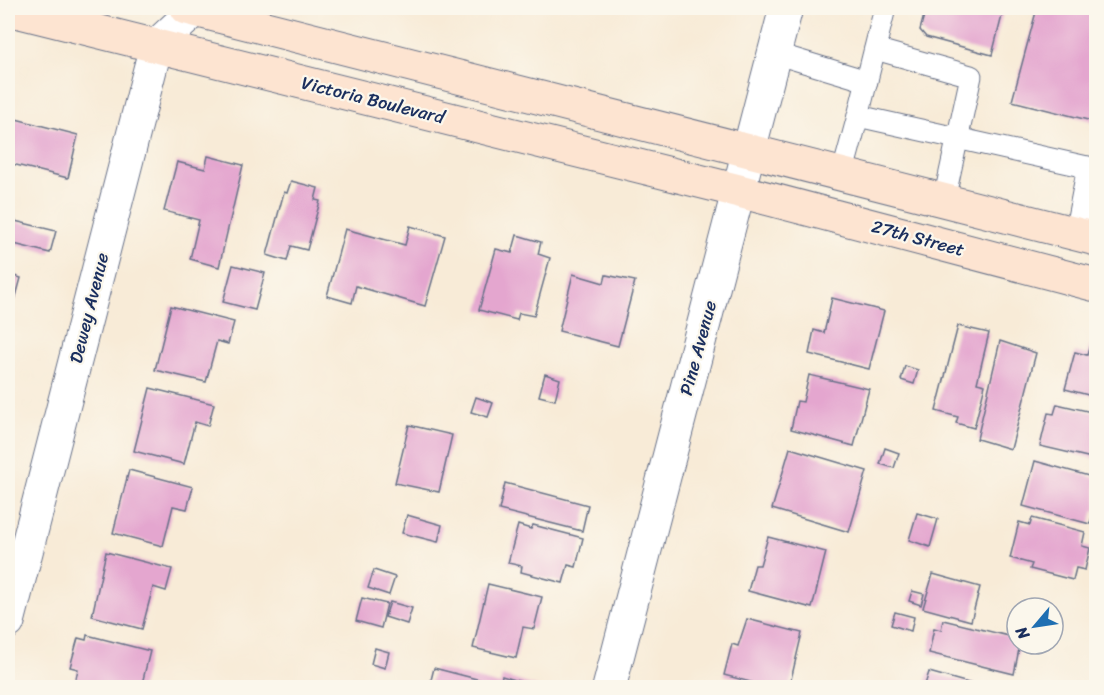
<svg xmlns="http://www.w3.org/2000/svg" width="1104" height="695" font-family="Sriracha,sans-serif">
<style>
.building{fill:#e4a6cf}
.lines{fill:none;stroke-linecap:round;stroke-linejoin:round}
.lane-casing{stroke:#687188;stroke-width:23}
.street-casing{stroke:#687188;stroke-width:35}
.secondary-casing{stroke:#687188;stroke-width:35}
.lane{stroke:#fff;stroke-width:21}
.street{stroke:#fff;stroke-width:33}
.secondary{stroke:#fde4d1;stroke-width:33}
.labels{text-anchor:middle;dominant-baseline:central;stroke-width:4.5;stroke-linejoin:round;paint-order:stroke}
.street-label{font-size:18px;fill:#1b2f5e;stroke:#fbf7ec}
</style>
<rect width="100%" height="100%" fill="#fbf7ec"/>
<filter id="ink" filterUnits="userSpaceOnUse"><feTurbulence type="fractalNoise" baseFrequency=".0167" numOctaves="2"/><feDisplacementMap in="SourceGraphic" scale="12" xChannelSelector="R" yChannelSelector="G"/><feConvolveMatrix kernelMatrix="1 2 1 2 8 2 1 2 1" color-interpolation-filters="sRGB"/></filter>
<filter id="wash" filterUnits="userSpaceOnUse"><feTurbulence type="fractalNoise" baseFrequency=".008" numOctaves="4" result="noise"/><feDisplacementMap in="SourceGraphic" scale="24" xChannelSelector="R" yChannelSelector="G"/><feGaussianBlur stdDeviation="1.35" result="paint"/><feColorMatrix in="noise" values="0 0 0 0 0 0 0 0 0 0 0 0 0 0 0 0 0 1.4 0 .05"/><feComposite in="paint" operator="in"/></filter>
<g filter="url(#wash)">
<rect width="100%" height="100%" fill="#f8ebd7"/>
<g id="blocks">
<g class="building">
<polygon points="926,8 1004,8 992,55 926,37 920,30"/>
<polygon points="1037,8 1096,8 1096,122 1012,101"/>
<polygon points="12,118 78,135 68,178 8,163 8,135"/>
<polygon points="208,156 243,165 219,267 190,259 199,220 164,211 177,162 205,169"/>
<polygon points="291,181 318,188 315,200 320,201 307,250 291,246 287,261 267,255 284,192 287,193"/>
<polygon points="15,221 56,231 50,253 10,243"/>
<polygon points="410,226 445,236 425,306 356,286 352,303 327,296 345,229 405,245"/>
<polygon points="517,235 541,242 538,254 550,258 534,316 519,313 517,320 479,310 496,249 512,253"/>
<polygon points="233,265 265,273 255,310 223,302"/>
<polygon points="8,274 21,278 15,300 8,298"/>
<polygon points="573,274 604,283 606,275 635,281 618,346 559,331"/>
<polygon points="832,298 884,311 869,369 809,354 814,330 824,333"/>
<polygon points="171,306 234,322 228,344 217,341 206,382 155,370"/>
<polygon points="958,326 989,333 977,383 985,385 974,428 956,423 958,417 936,411"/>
<polygon points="1000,341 1036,353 1011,449 977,439"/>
<polygon points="1090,345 1096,346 1096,397 1065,389 1075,352 1087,355"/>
<polygon points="905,366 918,370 914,384 901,380"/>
<polygon points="545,374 560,379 555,400 539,396"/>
<polygon points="809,375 869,389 854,446 791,429 797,401 803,402"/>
<polygon points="150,388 214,404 208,426 195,422 184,464 134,451"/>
<polygon points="476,397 493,403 488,417 471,412"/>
<polygon points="1057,404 1096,413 1096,459 1040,446 1048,413 1054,414"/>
<polygon points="409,425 452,435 439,492 395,483"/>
<polygon points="790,448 867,471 849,532 772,509"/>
<polygon points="885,448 899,453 894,468 880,464"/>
<polygon points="1035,461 1096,478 1096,511 1094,510 1090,524 1023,506"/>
<polygon points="129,470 193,487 187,509 173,506 163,546 113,533"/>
<polygon points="505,483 588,505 582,531 499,510"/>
<polygon points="917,513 938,519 930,547 909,540"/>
<polygon points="407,515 442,525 438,542 402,533"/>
<polygon points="1032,518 1085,532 1082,546 1090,548 1085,570 1076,568 1073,580 1030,569 1032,564 1010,558 1019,522 1030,525"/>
<polygon points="518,525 531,529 533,525 583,538 576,567 568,565 563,583 521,572 522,566 508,563"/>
<polygon points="768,537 826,552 812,608 748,591 755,565 760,565"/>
<polygon points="106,552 172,569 166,591 153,587 142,629 92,616"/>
<polygon points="374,570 395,577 389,595 368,588"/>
<polygon points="933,574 980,587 971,621 923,608"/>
<polygon points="488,584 542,597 534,629 523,627 516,658 473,648"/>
<polygon points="912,591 924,594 921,605 909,601"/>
<polygon points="362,598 387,604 381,628 356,621"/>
<polygon points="390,602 412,608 407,624 385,617"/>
<polygon points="895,612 914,617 911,631 891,625"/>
<polygon points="747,619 802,633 789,688 773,688 724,675 732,644 738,646"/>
<polygon points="943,620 1017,638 1017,644 1020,644 1014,674 929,653 934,628 941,630"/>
<polygon points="87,635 150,651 141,688 74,688 78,669 70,667 78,638 86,640"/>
<polygon points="375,648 389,652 385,668 371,664"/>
<polygon points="434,668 500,685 502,676 541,688 429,688"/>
<polygon points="929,672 983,687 983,688 924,688"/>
</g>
</g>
</g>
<g filter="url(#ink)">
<use href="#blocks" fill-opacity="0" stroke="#687188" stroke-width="1.5"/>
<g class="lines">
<defs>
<g id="lane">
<polyline points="885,8 858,116 1096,169"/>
<polyline points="875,49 971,76 944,200"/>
<polyline points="774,53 867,81"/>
<polyline points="842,175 858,116"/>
<polyline points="1075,233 1088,167"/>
</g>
<g id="street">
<polyline points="8,622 156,46 197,8"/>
<polyline points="609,688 786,8"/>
</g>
<g id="secondary">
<polyline points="187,8 1096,239"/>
<polyline points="8,9 739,191 1096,285"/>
</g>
</defs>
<use href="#lane" class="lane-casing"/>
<use href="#street" class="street-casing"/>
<use href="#secondary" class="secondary-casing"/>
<use href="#lane" class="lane"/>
<use href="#street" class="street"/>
<use href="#secondary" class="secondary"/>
</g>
</g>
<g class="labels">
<g class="street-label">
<text transform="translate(373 100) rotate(14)">Victoria Boulevard</text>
<text transform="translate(918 238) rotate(15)">27th Street</text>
<text transform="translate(89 308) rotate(-76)">Dewey Avenue</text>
<text transform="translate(698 348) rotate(-75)">Pine Avenue</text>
</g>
</g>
<rect width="1104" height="695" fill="none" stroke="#fbf7ec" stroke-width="30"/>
<g transform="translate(1035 626) rotate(241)"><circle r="28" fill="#fbf7ec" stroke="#a1a7b3" stroke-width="1.5"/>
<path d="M0-4.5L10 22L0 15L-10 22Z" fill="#1f6fb2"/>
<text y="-9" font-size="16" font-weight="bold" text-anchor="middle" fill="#1b2f5e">N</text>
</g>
</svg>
